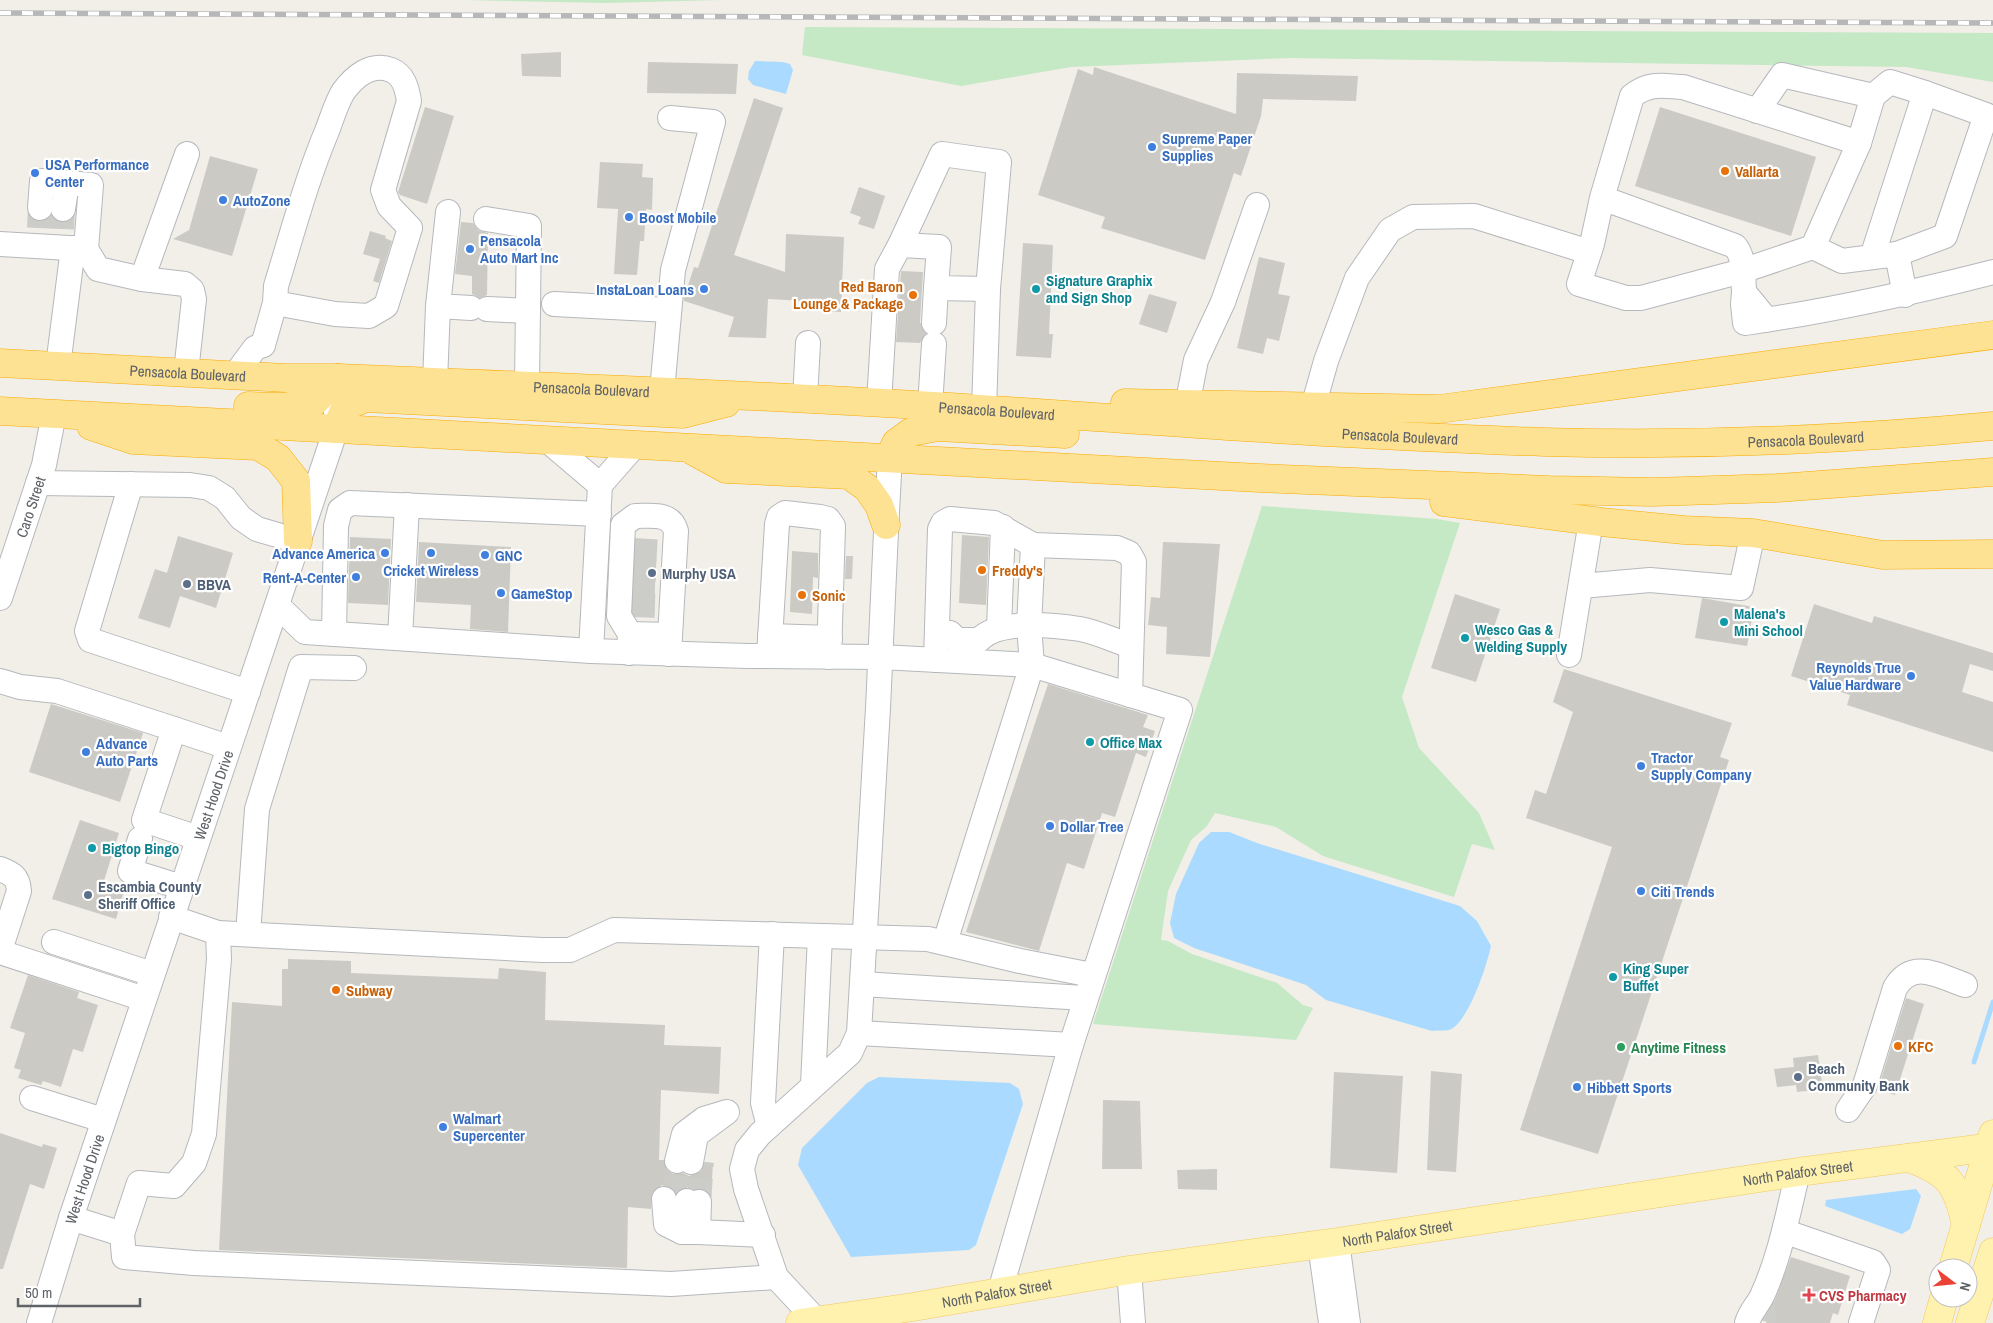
<svg xmlns="http://www.w3.org/2000/svg" width="1993" height="1323" font-family="'Archivo Narrow',sans-serif">
<style>
.green{fill:#c5e8c5}
.water{fill:#aadaff}
.lines{fill:none;stroke-linecap:round;stroke-linejoin:round}
.stream{stroke:#aadaff;stroke-width:5}
.building{fill:#cccac5}
.minor-tunnel{stroke:#ccccc8;stroke-width:24;stroke-dasharray:24 12;stroke-linecap:butt}
.minor-casing{stroke:#b5b8bc;stroke-width:26}
.major-casing{stroke:#f2c960;stroke-width:29}
.highway-casing{stroke:#f9ab00;stroke-width:29}
.minor{stroke:#fff;stroke-width:24}
.major{stroke:#fff2af;stroke-width:28}
.highway{stroke:#fde293;stroke-width:28}
.rail-casing{stroke:#b6b7b8;stroke-width:5.5}
.rail{stroke:#fff;stroke-width:4;stroke-dasharray:11;stroke-linecap:butt}
.shop-dot{fill:#3f7fe0;stroke:#fff;stroke-width:2}
.food-dot{fill:#e8710a;stroke:#fff;stroke-width:2}
.culture-dot{fill:#0f9aa8;stroke:#fff;stroke-width:2}
.service-dot{fill:#5c6f8a;stroke:#fff;stroke-width:2}
.leisure-dot{fill:#2e9e5b;stroke:#fff;stroke-width:2}
.health-dot{fill:#e0444e;stroke:#fff;stroke-width:2}
.labels{text-anchor:middle;dominant-baseline:central;stroke-width:4.5;stroke-linejoin:round;paint-order:stroke}
.shop-label{font-size:15px;font-weight:bold;fill:#366cbe;stroke:#fff;text-anchor:start}
.food-label{font-size:15px;font-weight:bold;fill:#c56008;stroke:#fff;text-anchor:start}
.culture-label{font-size:15px;font-weight:bold;fill:#0d838f;stroke:#fff;text-anchor:start}
.street-label{font-size:15px;fill:#5f6368;stroke:#fff}
.service-label{font-size:15px;font-weight:bold;fill:#4e5e75;stroke:#fff;text-anchor:start}
.leisure-label{font-size:15px;font-weight:bold;fill:#27864d;stroke:#fff;text-anchor:start}
.health-label{font-size:15px;font-weight:bold;fill:#be3a42;stroke:#fff;text-anchor:start}
</style>
<rect width="100%" height="100%" fill="#f1efe8"/>
<g class="green">
<polygon points="465,0 721,0 606,3"/>
<polygon points="805,27 1993,33 1993,82 1906,67 1289,58 1071,67 961,86 802,55"/>
<polygon points="1262,506 1437,519 1460,523 1402,697 1419,748 1479,813 1495,850 1472,844 1454,897 1323,856 1276,827 1215,813 1207,826 1191,840 1168,891 1161,940 1168,941 1192,954 1277,983 1303,1005 1313,1008 1296,1040 1093,1024"/>
</g>
<g class="water">
<polygon points="755,61 783,62 790,64 793,70 786,94 753,85 748,79 749,71"/>
<path d="M1211 832H1229L1257 843 1460 906 1477 921 1491 946C1487 965 1468 1024 1449 1030 1444 1031 1437 1030 1432 1031L1326 1000 1306 985 1194 948 1174 938 1170 923 1176 894 1199 843Z"/>
<polygon points="879,1077 1010,1083 1019,1089 1023,1104 976,1245 969,1250 851,1257 798,1165 802,1148 867,1083"/>
<polygon points="1916,1189 1921,1196 1910,1229 1902,1234 1825,1206 1826,1200"/>
</g>
<g class="lines">
<polyline class="stream" points="1974,1062 1993,1002"/>
</g>
<g class="building">
<polygon points="561,52 561,77 522,76 521,54"/>
<polygon points="648,62 738,64 736,94 647,93"/>
<polygon points="1094,67 1236,114 1237,73 1358,76 1356,101 1263,99 1261,116 1241,176 1234,173 1205,260 1101,228 1105,217 1038,195 1078,69 1093,75"/>
<polygon points="754,98 783,108 734,255 785,272 786,234 844,237 841,312 803,310 804,301 768,299 766,338 728,337 734,317 684,301 684,298 694,267 698,268"/>
<polygon points="425,107 454,116 427,204 400,195 398,192"/>
<polygon points="1660,107 1816,157 1791,236 1635,186"/>
<polygon points="210,156 258,169 232,256 173,239 189,230"/>
<polygon points="600,162 643,164 642,177 653,178 652,210 646,209 644,241 640,241 637,275 614,274 618,209 597,208"/>
<polygon points="859,187 885,196 874,229 858,224 861,217 850,213"/>
<polygon points="461,222 473,223 478,230 488,233 487,295 480,298 472,294 472,276 455,274"/>
<polygon points="370,231 386,236 385,238 392,241 379,283 373,281 380,259 363,254"/>
<polygon points="1023,243 1053,245 1049,334 1053,334 1051,358 1016,356"/>
<polygon points="1259,257 1285,263 1278,294 1290,296 1279,341 1267,338 1263,354 1237,348"/>
<polygon points="901,271 923,272 920,322 926,334 920,343 896,342"/>
<polygon points="1149,294 1177,302 1167,333 1139,324"/>
<polygon points="962,535 989,537 986,605 959,603"/>
<polygon points="178,536 233,553 216,608 180,596 170,628 138,618 155,569 167,573"/>
<polygon points="350,537 391,539 388,605 348,603"/>
<polygon points="419,542 511,547 508,632 470,629 471,605 416,602"/>
<polygon points="1163,542 1220,544 1210,657 1166,654 1167,627 1148,625 1151,597 1160,598"/>
<polygon points="792,551 818,553 818,578 813,577 812,614 790,612"/>
<polygon points="846,556 853,556 852,579 845,579"/>
<polygon points="1455,594 1500,609 1476,682 1431,668"/>
<polygon points="1702,598 1754,607 1747,646 1695,638"/>
<polygon points="1814,604 1872,623 1874,616 1993,653 1993,671 1970,664 1962,692 1993,702 1993,752 1847,705 1850,695 1791,676"/>
<polygon points="1564,669 1732,723 1720,757 1729,760 1598,1154 1520,1130 1612,847 1526,818 1535,790 1546,794 1573,712 1553,702"/>
<polygon points="1048,684 1148,715 1143,727 1155,731 1146,757 1136,753 1115,817 1102,813 1084,869 1067,863 1039,951 966,932"/>
<polygon points="51,704 143,733 120,802 29,772"/>
<polygon points="80,820 119,833 103,884 124,891 116,919 52,899"/>
<polygon points="288,959 351,961 351,973 498,979 499,968 546,972 545,1020 665,1025 664,1045 721,1047 719,1094 661,1090 659,1160 664,1160 667,1170 673,1174 683,1173 689,1176 701,1171 705,1162 713,1163 711,1195 706,1190 689,1187 682,1188 676,1193 670,1187 662,1185 652,1193 651,1209 628,1207 627,1268 219,1250 232,1002 282,1006 282,969 288,969"/>
<polygon points="28,975 79,992 77,998 98,1005 83,1052 73,1049 61,1087 43,1081 41,1085 18,1078 21,1070 14,1068 25,1033 10,1028"/>
<polygon points="1906,998 1924,1004 1895,1095 1878,1089"/>
<polygon points="1818,1055 1823,1089 1797,1092 1796,1085 1777,1087 1774,1069 1794,1067 1793,1058"/>
<polygon points="1431,1071 1462,1074 1456,1172 1427,1170"/>
<polygon points="1334,1072 1403,1076 1397,1173 1330,1168"/>
<polygon points="1103,1100 1140,1101 1142,1169 1102,1169"/>
<polygon points="0,1133 42,1147 43,1144 57,1148 44,1189 30,1184 3,1269 0,1269"/>
<polygon points="1217,1169 1217,1190 1178,1189 1177,1170"/>
<polygon points="1791,1257 1850,1276 1838,1315 1833,1313 1830,1323 1766,1323"/>
</g>
<g class="lines">
<g class="minor-tunnel">
<polyline points="39,228 40,208"/>
<polyline points="62,229 63,209"/>
<polyline points="633,550 667,552"/>
<polyline points="632,569 666,570"/>
<polyline points="631,588 666,589"/>
<polyline points="631,605 665,606"/>
<polyline points="674,1199 677,1161"/>
<polyline points="699,1202 702,1162"/>
<polyline points="1761,1297 1764,1316 1762,1323"/>
</g>
<defs>
<g id="minor">
<polyline points="1873,96 1890,82 1925,93"/>
<polyline points="1757,111 1782,75 1873,96 1859,143"/>
<path d="M1602 198 1632 96C1650 82 1662 86 1683 87L1859 143 1813 247 1742 271 1641 298H1626L1579 284 1592 244 1602 198 1735 246C1745 258 1743 277 1744 292"/>
<polyline points="40,208 42,181 91,185 86,249 98,269 142,279 185,284 192,290 194,299 186,372"/>
<polyline points="63,209 67,183"/>
<polyline points="448,212 438,306 471,308"/>
<polyline points="486,219 529,226 527,386"/>
<polyline points="0,244 86,249"/>
<polyline points="900,245 942,154 999,162 988,289 984,410"/>
<polyline points="1813,247 1842,261 1897,254 1905,295"/>
<polyline points="1872,257 1925,93 1986,115 1945,236 1897,254"/>
<polyline points="142,279 187,154"/>
<polyline points="554,304 669,310"/>
<polyline points="487,309 528,311"/>
<path d="M1767 320 1744 292 1743 304 1745 323C1829 311 1911 293 1993 272"/>
<polyline points="934,323 936,288"/>
<path d="M263 345 275 303 276 286C292 234 306 181 327 131 332 118 336 104 343 92 354 77 371 62 391 70 404 75 407 89 409 101L383 190 389 206 410 228 386 306 369 316 335 314 275 303"/>
<polyline points="58,366 73,248"/>
<polyline points="235,375 255,348 263,345"/>
<polyline points="435,382 438,306"/>
<polyline points="662,391 673,270 713,122 670,118"/>
<polyline points="805,399 808,343"/>
<polyline points="879,403 887,269 900,245 939,247 936,288 988,289"/>
<polyline points="930,406 934,344"/>
<polyline points="1313,407 1326,361 1357,278 1390,230 1413,217 1474,216 1589,252"/>
<polyline points="1184,421 1196,360 1223,302 1257,205"/>
<polyline points="547,440 600,485"/>
<polyline points="38,483 190,485 209,488 225,498 241,518 257,529 298,541"/>
<polyline points="131,484 87,631 90,640 248,692"/>
<polyline points="1581,586 1650,580 1741,588 1753,533"/>
<path id="s1" d="M0 598 44 465 54 414"/>
<path d="M277 605 305 632 591 651 748 656 881 657 1032 665 1180 710 1071 1045 859 1033 878 708C882 624 885 541 890 457"/>
<polyline points="999,628 1003,527"/>
<path d="M937 633H950L957 640H979C998 619 1053 625 1080 629 1097 632 1115 641 1131 646"/>
<polyline points="334,634 336,526 340,510 350,503 599,514"/>
<polyline points="630,634 670,635"/>
<polyline points="770,636 830,638"/>
<polyline points="400,638 407,505"/>
<polyline points="591,651 600,485 636,444"/>
<path d="M629 653 630 634 619 616 623 525 635 516C651 516 671 512 676 531L669 654"/>
<polyline points="1569,655 1591,521"/>
<polyline points="769,656 777,524 779,517 785,513 820,517 828,519 833,526 829,657"/>
<polyline points="936,660 940,529 943,523 950,519 994,523 1033,545 1117,548 1129,553 1134,562 1130,695"/>
<polyline points="0,681 20,687 57,691 174,729 144,820 198,838"/>
<polyline points="174,729 228,747"/>
<polyline points="140,839 130,871 181,887"/>
<path d="M0 869C13 874 18 877 19 891L0 950"/>
<polyline points="171,917 218,933 542,950 570,950 614,930 928,939 1020,961 1092,975"/>
<polyline points="248,934 257,809 301,667 354,668"/>
<polyline points="54,942 152,974"/>
<polyline points="945,942 1032,665 1029,626 1033,545"/>
<polyline points="0,952 144,999"/>
<polyline points="862,984 1084,998"/>
<polyline points="813,1085 820,936"/>
<polyline points="32,1098 103,1120"/>
<path d="M1848 1110 1865 1085 1895 988C1912 958 1939 976 1965 985"/>
<polyline points="769,1126 763,1103 772,934"/>
<polyline points="677,1161 684,1134 704,1119 727,1112 696,1135 691,1162"/>
<polyline points="664,1199 666,1224 682,1232 675,1221"/>
<polyline points="687,1201 682,1232 698,1232 699,1202"/>
<polyline points="71,1218 122,1234 124,1257 194,1263 671,1284 776,1277"/>
<polyline points="1785,1227 1789,1233 1873,1262 1878,1270 1861,1323"/>
<polyline points="698,1232 763,1235"/>
<polyline points="122,1234 139,1183 174,1186 194,1163 204,1134 219,959 218,933"/>
<polyline points="1337,1242 1348,1323"/>
<polyline points="1320,1244 1331,1323"/>
<polyline points="1129,1270 1133,1323"/>
<polyline points="1000,1291 1071,1045"/>
<polyline points="817,1321 776,1277 746,1189 742,1169 747,1150 760,1134 850,1053 859,1033"/>
<path id="s2" d="M39 1323 71 1218 336 429V412"/>
<path d="M1747 1323C1750 1312 1757 1306 1762 1296 1780 1257 1788 1213 1798 1172"/>
</g>
<g id="major">
<path d="M1909 1158C1949 1172 1957 1184 1966 1225"/>
<polyline points="1953,1268 1993,1134"/>
<path id="s3" d="M800 1323 913 1307 1129 1270 1337 1242 1798 1172 1993 1147"/>
<polyline points="1937,1323 1944,1298"/>
<polyline points="1970,1323 1993,1252"/>
</g>
<g id="highway">
<path id="s4" d="M0 363 286 378H338C552 387 765 395 979 409 1167 422 1355 436 1544 442 1693 446 1844 440 1993 426"/>
<polyline points="1125,403 1439,409 1993,335"/>
<polyline points="248,406 283,407 314,402 338,378"/>
<polyline points="0,411 1259,478 1549,490 1653,492 1777,488 1993,472"/>
<polyline points="91,426 133,440 258,446 278,458 296,481 298,541"/>
<polyline points="336,429 346,406 366,398 683,414 726,403"/>
<polyline points="693,451 726,469 849,475 867,488 879,505 886,525"/>
<polyline points="890,457 896,443 911,432 938,427 1065,434"/>
<polyline points="1444,502 1601,522 1684,530 1753,533 1883,555 1993,554"/>
</g>
</defs>
<use href="#minor" class="minor-casing"/>
<use href="#major" class="major-casing"/>
<use href="#highway" class="highway-casing"/>
<use href="#minor" class="minor"/>
<use href="#major" class="major"/>
<use href="#highway" class="highway"/>
<defs>
<polyline id="rail" points="0,13 1993,23"/>
</defs>
<use href="#rail" class="rail-casing"/>
<use href="#rail" class="rail"/>
</g>
<g class="shop-dot">
<circle cx="1152" cy="147" r="5"/>
<circle cx="35" cy="173" r="5"/>
<circle cx="223" cy="200" r="5"/>
<circle cx="629" cy="217" r="5"/>
<circle cx="470" cy="249" r="5"/>
<circle cx="704" cy="289" r="5"/>
<circle cx="385" cy="553" r="5"/>
<circle cx="431" cy="553" r="5"/>
<circle cx="485" cy="555" r="5"/>
<circle cx="356" cy="577" r="5"/>
<circle cx="501" cy="593" r="5"/>
<circle cx="1911" cy="676" r="5"/>
<circle cx="86" cy="752" r="5"/>
<circle cx="1641" cy="766" r="5"/>
<circle cx="1050" cy="826" r="5"/>
<circle cx="1641" cy="891" r="5"/>
<circle cx="1577" cy="1087" r="5"/>
<circle cx="443" cy="1127" r="5"/>
</g>
<g class="food-dot">
<circle cx="1725" cy="171" r="5"/>
<circle cx="913" cy="295" r="5"/>
<circle cx="982" cy="570" r="5"/>
<circle cx="802" cy="595" r="5"/>
<circle cx="336" cy="990" r="5"/>
<circle cx="1898" cy="1046" r="5"/>
</g>
<g class="culture-dot">
<circle cx="1036" cy="289" r="5"/>
<circle cx="1724" cy="622" r="5"/>
<circle cx="1465" cy="638" r="5"/>
<circle cx="1090" cy="742" r="5"/>
<circle cx="92" cy="848" r="5"/>
<circle cx="1613" cy="977" r="5"/>
</g>
<g class="service-dot">
<circle cx="652" cy="573" r="5"/>
<circle cx="187" cy="584" r="5"/>
<circle cx="88" cy="895" r="5"/>
<circle cx="1798" cy="1077" r="5"/>
</g>
<circle class="leisure-dot" cx="1621" cy="1047" r="5"/>
<path class="health-dot" d="M1806.5 1287.5h5v5h5v5h-5v5h-5v-5h-5v-5h5z"/>
<g class="labels">
<g class="shop-label">
<text x="1162" y="138">Supreme Paper<tspan x="1162" dy="17">Supplies</tspan></text>
<text x="45" y="164">USA Performance<tspan x="45" dy="17">Center</tspan></text>
<text x="233" y="200">AutoZone</text>
<text x="639" y="217">Boost Mobile</text>
<text x="480" y="240">Pensacola<tspan x="480" dy="17">Auto Mart Inc</tspan></text>
<text x="694" y="289" text-anchor="end">InstaLoan Loans</text>
<text x="375" y="553" text-anchor="end">Advance America</text>
<text x="495" y="555">GNC</text>
<text x="431" y="570" text-anchor="middle">Cricket Wireless</text>
<text x="346" y="577" text-anchor="end">Rent-A-Center</text>
<text x="511" y="593">GameStop</text>
<text x="1901" y="667" text-anchor="end">Reynolds True<tspan x="1901" dy="17">Value Hardware</tspan></text>
<text x="96" y="743">Advance<tspan x="96" dy="17">Auto Parts</tspan></text>
<text x="1651" y="757">Tractor<tspan x="1651" dy="17">Supply Company</tspan></text>
<text x="1060" y="826">Dollar Tree</text>
<text x="1651" y="891">Citi Trends</text>
<text x="1587" y="1087">Hibbett Sports</text>
<text x="453" y="1118">Walmart<tspan x="453" dy="17">Supercenter</tspan></text>
</g>
<g class="food-label">
<text x="1735" y="171">Vallarta</text>
<text x="903" y="286" text-anchor="end">Red Baron<tspan x="903" dy="17">Lounge &amp; Package</tspan></text>
<text x="992" y="570">Freddy's</text>
<text x="812" y="595">Sonic</text>
<text x="346" y="990">Subway</text>
<text x="1908" y="1046">KFC</text>
</g>
<g class="culture-label">
<text x="1046" y="280">Signature Graphix<tspan x="1046" dy="17">and Sign Shop</tspan></text>
<text x="1734" y="613">Malena's<tspan x="1734" dy="17">Mini School</tspan></text>
<text x="1475" y="629">Wesco Gas &amp;<tspan x="1475" dy="17">Welding Supply</tspan></text>
<text x="1100" y="742">Office Max</text>
<text x="102" y="848">Bigtop Bingo</text>
<text x="1623" y="968">King Super<tspan x="1623" dy="17">Buffet</tspan></text>
</g>
<g class="street-label">
<text stroke="none"><textPath href="#s4" startOffset="188">Pensacola Boulevard</textPath></text>
<text stroke="none"><textPath href="#s4" startOffset="592">Pensacola Boulevard</textPath></text>
<text stroke="none"><textPath href="#s4" startOffset="998">Pensacola Boulevard</textPath></text>
<text stroke="none"><textPath href="#s4" startOffset="1402">Pensacola Boulevard</textPath></text>
<text stroke="none"><textPath href="#s4" startOffset="1808">Pensacola Boulevard</textPath></text>
<text stroke="none"><textPath href="#s1" startOffset="96">Caro Street</textPath></text>
<text stroke="none"><textPath href="#s2" startOffset="556">West Hood Drive</textPath></text>
<text stroke="none"><textPath href="#s3" startOffset="1009">North Palafox Street</textPath></text>
<text stroke="none"><textPath href="#s2" startOffset="151">West Hood Drive</textPath></text>
<text stroke="none"><textPath href="#s3" startOffset="604">North Palafox Street</textPath></text>
<text stroke="none"><textPath href="#s3" startOffset="199">North Palafox Street</textPath></text>
</g>
<g class="service-label">
<text x="662" y="573">Murphy USA</text>
<text x="197" y="584">BBVA</text>
<text x="98" y="886">Escambia County<tspan x="98" dy="17">Sheriff Office</tspan></text>
<text x="1808" y="1068">Beach<tspan x="1808" dy="17">Community Bank</tspan></text>
</g>
<g class="leisure-label">
<text x="1631" y="1047">Anytime Fitness</text>
</g>
<g class="health-label">
<text x="1819" y="1295">CVS Pharmacy</text>
</g>
</g>
<g transform="translate(1953 1283) rotate(106)"><circle r="24" fill="#ffffff" stroke="#bfc1c3"/>
<path d="M0-4L9 19L0 12L-9 19Z" fill="#ea4335"/>
<text y="-8" font-size="14" font-weight="bold" text-anchor="middle" fill="#5f6368">N</text>
</g>
<path d="M18 1298v8h122v-8" fill="none" stroke="#5f6368" stroke-width="2.5"/>
<text x="25" y="1298" font-size="15" fill="#5f6368" stroke="#ffffff" stroke-width="4" paint-order="stroke">50 m</text>
</svg>
